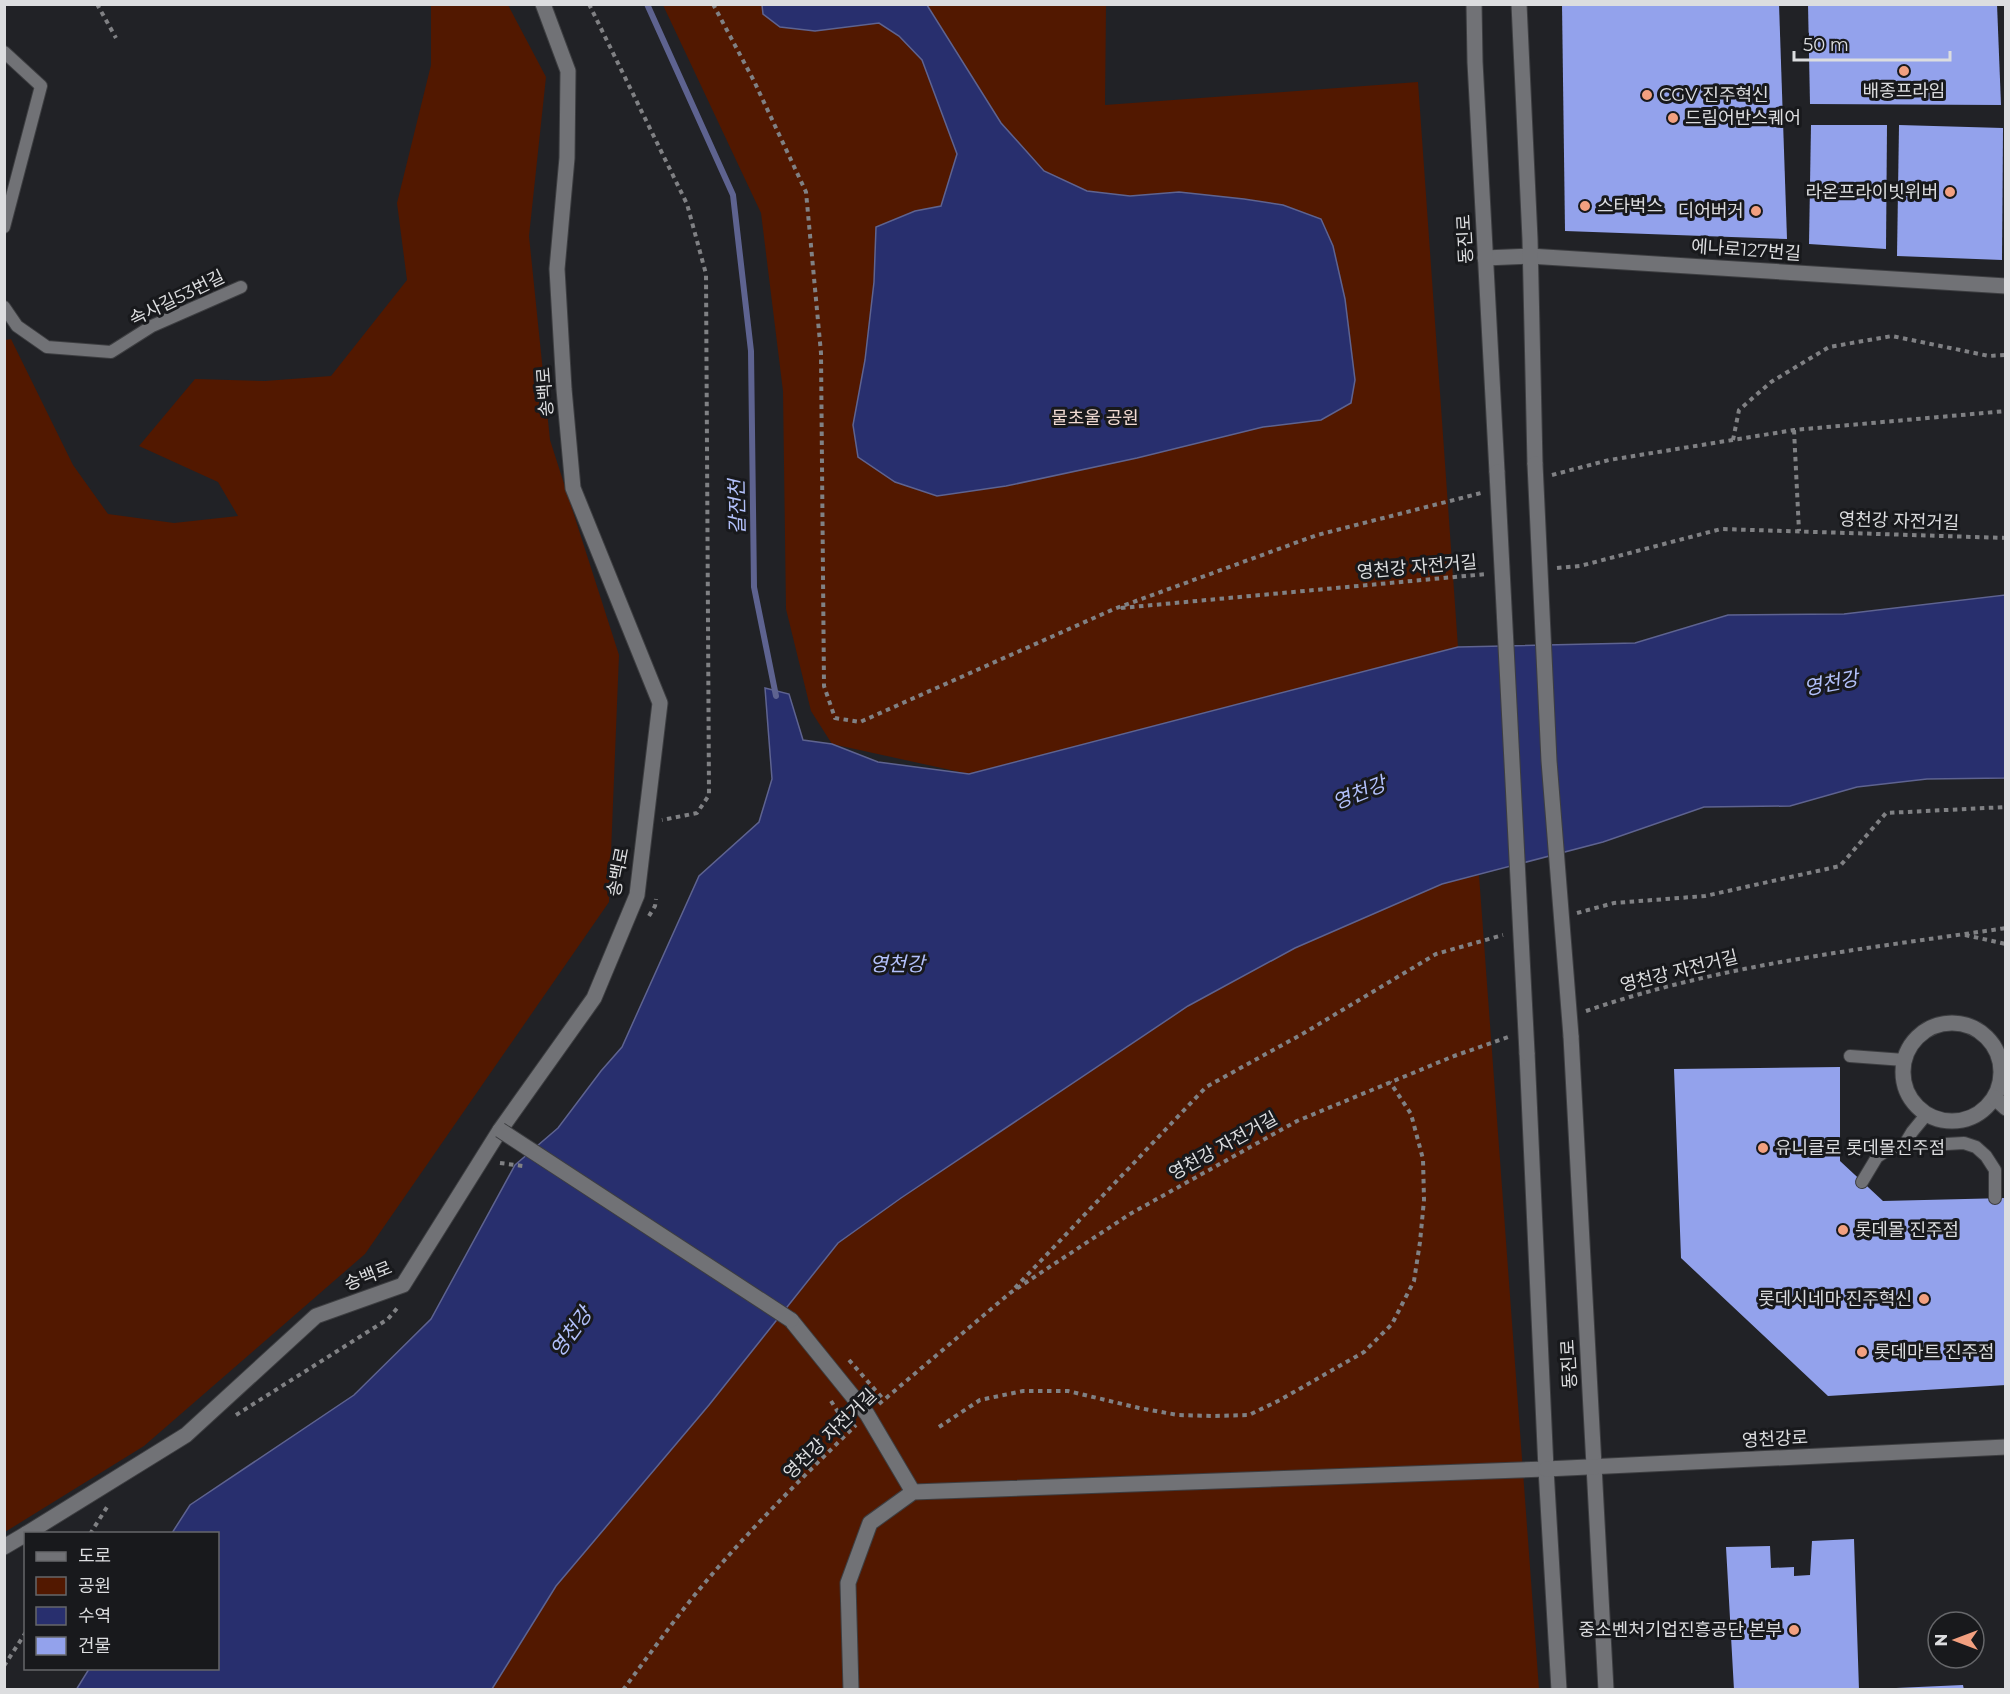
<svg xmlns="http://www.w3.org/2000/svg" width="2010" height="1694" font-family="Montserrat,'Noto Sans KR',sans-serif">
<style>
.green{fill:#521800}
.water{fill:#282f6e;stroke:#5e6390;stroke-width:1.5}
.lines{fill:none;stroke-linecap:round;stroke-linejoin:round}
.stream{stroke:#5e6390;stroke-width:6}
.building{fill:#93a2ec}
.lane-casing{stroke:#3d3e41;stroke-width:14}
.street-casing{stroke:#3d3e41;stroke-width:17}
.secondary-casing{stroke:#3d3e41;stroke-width:17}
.path{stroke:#808184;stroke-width:4;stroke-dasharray:4.5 4.5;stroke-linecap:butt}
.lane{stroke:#717276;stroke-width:12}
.street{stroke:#717276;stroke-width:15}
.secondary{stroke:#717276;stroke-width:15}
.street-bridge-casing{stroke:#3d3e41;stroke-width:17;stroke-linecap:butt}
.secondary-bridge-casing{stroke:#3d3e41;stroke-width:17;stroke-linecap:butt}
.street-bridge{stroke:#717276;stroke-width:15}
.secondary-bridge{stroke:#717276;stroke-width:15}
.poi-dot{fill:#f2a080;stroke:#18191c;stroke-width:2}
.labels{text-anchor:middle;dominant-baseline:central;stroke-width:6;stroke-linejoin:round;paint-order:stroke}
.poi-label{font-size:18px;fill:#dcdddf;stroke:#18191c;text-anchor:start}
.street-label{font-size:18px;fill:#dcdddf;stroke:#18191c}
.park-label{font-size:18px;fill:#f1dad2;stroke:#18191c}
.water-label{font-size:20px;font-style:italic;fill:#b3c1fb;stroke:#18191c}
</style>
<rect width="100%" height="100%" fill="#212226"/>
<g class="green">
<polygon points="431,5 508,5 546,77 529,236 550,440 619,655 609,902 365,1254 144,1446 5,1532 5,340 11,339 73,465 108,514 174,523 238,516 218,482 139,446 195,379 265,381 331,376 407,280 397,203 431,65"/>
<polygon points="663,5 1106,5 1105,105 1418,82 1458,647 969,774 832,744 811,711 786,609 783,391 761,213"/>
<polygon points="1479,875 1539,1689 492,1690 556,1586 709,1405 838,1243 901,1198 1188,1006 1295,948 1442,884"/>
</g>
<g class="water">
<polygon points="762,5 927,5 1001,123 1044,171 1087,191 1130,196 1179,192 1244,199 1283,205 1321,219 1333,246 1345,299 1355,380 1351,403 1321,420 1263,427 1137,458 1006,486 937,496 895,482 858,457 853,425 865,360 874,282 876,227 915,211 941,206 957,154 922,60 899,36 879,23 815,31 780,27 763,14"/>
<polygon points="2005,595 2005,778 1927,779 1857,787 1790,806 1704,807 1603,842 1442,884 1295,948 1188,1006 901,1198 838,1243 709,1405 556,1586 492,1689 76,1690 89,1669 218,1668 218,1534 172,1533 190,1505 354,1395 431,1319 515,1165 558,1128 601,1071 622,1047 699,876 759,822 772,779 765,688 789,694 803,740 832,744 878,762 969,774 1458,647 1635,643 1728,615 1844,614"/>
</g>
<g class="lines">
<polyline class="stream" points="647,4 733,195 751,351 754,587 776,696"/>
</g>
<g class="building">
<polygon points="1562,4 1779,4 1787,239 1565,231"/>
<polygon points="1808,4 1997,4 2001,105 1810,104"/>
<polygon points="1811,125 1887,125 1886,249 1809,244"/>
<polygon points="1899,125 2003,128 2002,260 1897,256"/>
<polygon points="1840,1067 1840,1161 1883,1201 2006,1198 2006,1385 1828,1396 1681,1258 1674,1069"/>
<polygon points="1854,1539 1859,1690 1734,1690 1726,1547 1770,1546 1771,1568 1794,1567 1794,1576 1810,1575 1812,1541"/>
<polygon points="1963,1685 1964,1690 1896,1690 1896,1688"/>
</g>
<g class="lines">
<defs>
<g id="lane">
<polyline points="4,52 41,86 4,227"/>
<polyline points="4,307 17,326 47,347 111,352 152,326 241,287"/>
<polyline points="1850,1056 1904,1060"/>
<polyline points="1903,1147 1912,1132 1926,1115"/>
<polyline points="1862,1182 1877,1157 1892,1147 1964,1143 1976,1147 1986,1156 1995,1170 1995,1198"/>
</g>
<g id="street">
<polyline points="1485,258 1529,256 2006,286"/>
<circle cx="1952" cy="1072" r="49"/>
<polyline points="1995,1098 2006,1108"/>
<polyline points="791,1320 867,1414 913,1492"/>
<polyline points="26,1534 186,1435 316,1316 403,1285 500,1130 594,998 637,895 660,703 573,488 564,389 557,269 567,158 568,71 543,4"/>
<polyline points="4,1547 26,1534"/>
<polyline points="851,1690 848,1583 870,1523 913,1492 1546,1469"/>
</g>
<g id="secondary">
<polyline points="1474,4 1475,62 1497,472"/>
<polyline points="1519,4 1530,239 1535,464"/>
<polyline points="1571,1036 1606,1690"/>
<polyline points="1527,1053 1546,1469 1559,1690"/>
<polyline points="1546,1469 2006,1447"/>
</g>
</defs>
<use href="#lane" class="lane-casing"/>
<use href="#street" class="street-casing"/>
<use href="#secondary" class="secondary-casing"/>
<g class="path">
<polyline points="97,4 116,38"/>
<polyline points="589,4 687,204 706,274 709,795 697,813 662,820"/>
<polyline points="713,4 754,81 806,192 821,353 824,686 835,718 860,722 1114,609 1317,535 1481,493"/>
<polyline points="1794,430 1799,531"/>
<polyline points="1733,440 1739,410 1771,382 1829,347 1892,336 1989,356 2006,355"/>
<polyline points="1552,475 1609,460 1794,430 2006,411"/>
<polyline points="1557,568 1580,566 1721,529 2006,538"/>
<polyline points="1121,608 1487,574"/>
<polyline points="1577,913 1614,903 1705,896 1840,866 1886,813 2006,807"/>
<polyline points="649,916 655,906 656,899"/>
<polyline points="1965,935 2006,944"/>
<path d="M1586 1011C1722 964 1864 949 2006 928"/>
<polyline points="500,1163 523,1166"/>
<polyline points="1015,1288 1206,1087 1304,1033 1436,954 1503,935"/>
<polyline points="849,1360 884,1400"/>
<polyline points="831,1401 850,1431"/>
<polyline points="879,1404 1010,1293 1130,1214 1297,1121 1454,1056 1511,1036"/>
<polyline points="236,1415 388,1319 399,1306"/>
<polyline points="939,1427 980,1400 1023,1391 1068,1391 1139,1408 1178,1415 1213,1416 1249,1415 1280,1400 1364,1352 1392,1324 1414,1281 1420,1242 1424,1200 1423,1159 1411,1114 1390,1082"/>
<polyline points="90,1534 109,1504"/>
<polyline points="4,1666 26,1632"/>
<path d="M623 1690C655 1647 686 1603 722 1563 764 1515 810 1470 856 1425"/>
</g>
<use href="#lane" class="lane"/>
<use href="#street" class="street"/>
<use href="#secondary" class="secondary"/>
<defs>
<polyline id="street-bridge" points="500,1130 791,1320"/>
<g id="secondary-bridge">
<polyline points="1535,464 1549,761 1571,1036"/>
<polyline points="1497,472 1527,1053"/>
</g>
</defs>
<use href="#street-bridge" class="street-bridge-casing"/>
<use href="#secondary-bridge" class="secondary-bridge-casing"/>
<use href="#street-bridge" class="street-bridge"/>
<use href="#secondary-bridge" class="secondary-bridge"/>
</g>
<g class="poi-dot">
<circle cx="1904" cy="71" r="6"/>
<circle cx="1647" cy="95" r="6"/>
<circle cx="1673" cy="118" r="6"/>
<circle cx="1950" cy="192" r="6"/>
<circle cx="1585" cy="206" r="6"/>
<circle cx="1756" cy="211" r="6"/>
<circle cx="1763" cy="1148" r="6"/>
<circle cx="1843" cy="1230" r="6"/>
<circle cx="1924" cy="1299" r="6"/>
<circle cx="1862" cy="1352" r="6"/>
<circle cx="1794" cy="1630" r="6"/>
</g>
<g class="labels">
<g class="poi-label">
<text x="1904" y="91" text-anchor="middle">배종프라임</text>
<text x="1659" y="95">CGV 진주혁신</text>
<text x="1685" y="118">드림어반스퀘어</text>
<text x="1938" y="192" text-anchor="end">라온프라이빗위버</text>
<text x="1597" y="206">스타벅스</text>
<text x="1744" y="211" text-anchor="end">디어버거</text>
<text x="1775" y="1148">유니클로 롯데몰진주점</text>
<text x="1855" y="1230">롯데몰 진주점</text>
<text x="1912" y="1299" text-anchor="end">롯데시네마 진주혁신</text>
<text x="1874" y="1352">롯데마트 진주점</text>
<text x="1782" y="1630" text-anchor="end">중소벤처기업진흥공단 본부</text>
</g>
<g class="street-label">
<text transform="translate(1465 239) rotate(-93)">동진로</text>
<text transform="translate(1746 250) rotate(4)">에나로127번길</text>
<text transform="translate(177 298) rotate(-26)">속사길53번길</text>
<text transform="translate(545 392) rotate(-94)">송백로</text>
<text transform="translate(1899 521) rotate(2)">영천강 자전거길</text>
<text transform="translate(1417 567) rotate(-5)">영천강 자전거길</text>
<text transform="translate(618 872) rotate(-79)">송백로</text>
<text transform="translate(1679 971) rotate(-14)">영천강 자전거길</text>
<text transform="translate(1223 1146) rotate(-29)">영천강 자전거길</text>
<text transform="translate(368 1276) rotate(-22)">송백로</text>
<text transform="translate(1569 1364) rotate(-93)">동진로</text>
<text transform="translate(830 1434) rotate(-44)">영천강 자전거길</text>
<text transform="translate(1775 1439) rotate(-3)">영천강로</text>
</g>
<g class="park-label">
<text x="1095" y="418">물초울 공원</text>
</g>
<g class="water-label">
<text transform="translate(737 507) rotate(-91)">갈전천</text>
<text transform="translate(1831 683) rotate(-11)">영천강</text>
<text transform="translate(1359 793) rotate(-22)">영천강</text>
<text x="897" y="964">영천강</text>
<text transform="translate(571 1332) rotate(-54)">영천강</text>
</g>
</g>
<rect width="2010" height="1694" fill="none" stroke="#dcdddf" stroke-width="12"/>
<rect x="24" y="1532" width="195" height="138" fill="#18191c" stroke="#66676a" stroke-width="1.5"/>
<rect x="36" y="1552" width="30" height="9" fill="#717276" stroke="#66676a" stroke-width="1.5"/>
<text x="78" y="1562" font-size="18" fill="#dcdddf">도로</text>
<rect x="36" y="1577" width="30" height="18" fill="#521800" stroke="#66676a" stroke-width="1.5"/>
<text x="78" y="1592" font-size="18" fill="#dcdddf">공원</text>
<rect x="36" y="1607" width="30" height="18" fill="#282f6e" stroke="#66676a" stroke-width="1.5"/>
<text x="78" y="1622" font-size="18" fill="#dcdddf">수역</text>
<rect x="36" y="1637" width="30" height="18" fill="#93a2ec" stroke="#66676a" stroke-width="1.5"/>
<text x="78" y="1652" font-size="18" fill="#dcdddf">건물</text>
<g transform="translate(1956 1640) rotate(270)"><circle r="28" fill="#18191c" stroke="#66676a" stroke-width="1.5"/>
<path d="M0-4.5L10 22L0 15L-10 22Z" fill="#f2a080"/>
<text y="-9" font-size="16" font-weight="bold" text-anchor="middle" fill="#dcdddf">N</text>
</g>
<path d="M1794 51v9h156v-9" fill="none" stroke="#dcdddf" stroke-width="3"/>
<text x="1803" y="51" font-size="18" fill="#dcdddf" stroke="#18191c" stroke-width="4.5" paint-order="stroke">50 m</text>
</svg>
